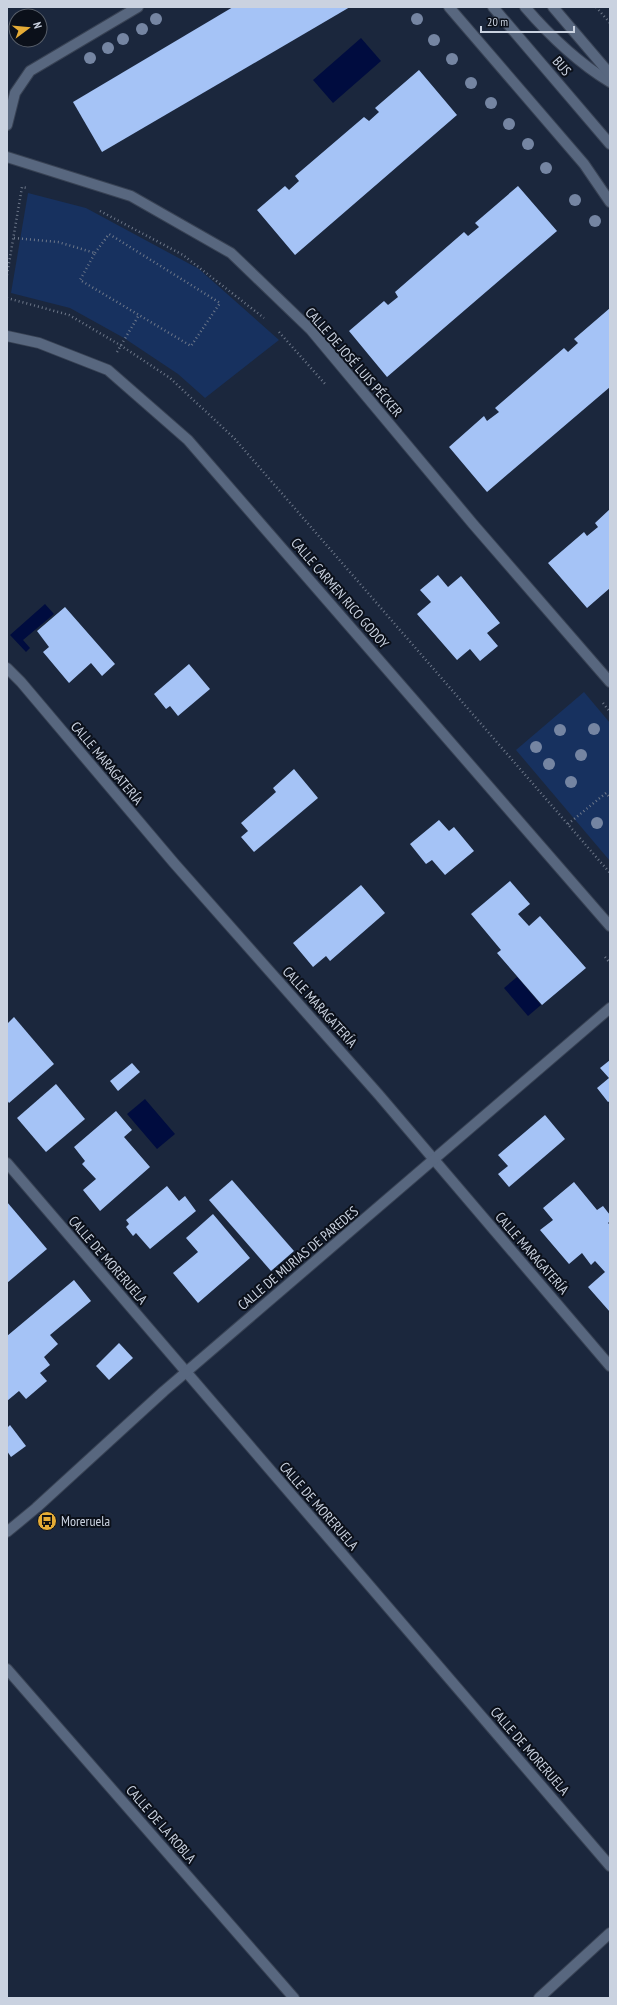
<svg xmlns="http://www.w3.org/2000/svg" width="617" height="2005" font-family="'PT Sans Narrow',sans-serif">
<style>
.green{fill:#17315f}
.water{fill:#000c3f}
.building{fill:#a5c3f6}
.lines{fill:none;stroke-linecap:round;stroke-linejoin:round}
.minor-casing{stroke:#384254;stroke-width:12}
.path{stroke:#6e788a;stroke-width:2.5;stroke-dasharray:1 3;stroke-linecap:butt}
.minor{stroke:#58677f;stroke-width:10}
.tree{fill:#7585a2}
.labels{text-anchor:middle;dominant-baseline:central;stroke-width:4;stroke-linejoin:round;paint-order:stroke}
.street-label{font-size:14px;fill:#cad2e0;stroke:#0b101a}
.poi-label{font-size:14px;fill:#cad2e0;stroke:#0b101a;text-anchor:start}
</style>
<rect width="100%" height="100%" fill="#1b273d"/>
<g class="green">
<polygon points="28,193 86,208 199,269 279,340 205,398 178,374 124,338 70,308 11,293"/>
<polygon points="584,692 610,723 610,861 516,750"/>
</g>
<g class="water">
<polygon points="361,38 381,61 333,103 313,80"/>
<polygon points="45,604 54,614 23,640 30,648 26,652 10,635"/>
<polygon points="517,977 541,1005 528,1016 504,988"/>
<polygon points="145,1099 175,1134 157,1149 127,1114"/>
</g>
<g class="building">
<polygon points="233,7 350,7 102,152 73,102"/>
<polygon points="419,70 457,115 295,255 257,210 285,186 289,190 299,181 295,176 364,117 369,121 379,112 375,108"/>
<polygon points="518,186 557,231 387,377 349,331 384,301 388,305 398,297 395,292 464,232 468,236 479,227 475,223"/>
<polygon points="610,308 610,387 487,492 449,447 484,416 487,421 499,412 495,408 564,348 568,352 578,343 574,339"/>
<polygon points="610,509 610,588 587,608 548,563 584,532 587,536 598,527 595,523"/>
<polygon points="438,575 448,587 461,576 500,623 487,633 498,646 480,661 470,649 457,660 417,614 431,602 420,590"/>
<polygon points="65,607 115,664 102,676 91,663 69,683 43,652 49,647 37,631"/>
<polygon points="189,664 210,689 178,716 170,706 166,709 154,694"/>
<polygon points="294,769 318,798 254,852 241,837 248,831 241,823 276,792 273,788"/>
<polygon points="439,820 449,831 454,827 474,851 445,875 432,860 426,864 410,844"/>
<polygon points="510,881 530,904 518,914 529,926 540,916 586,968 542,1005 497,953 501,950 471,914"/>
<polygon points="361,885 385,913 330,961 326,956 313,967 293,943"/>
<polygon points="14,1017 54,1064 9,1103 7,1100 7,1024"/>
<polygon points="610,1060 610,1101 608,1102 597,1088 609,1078 600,1068"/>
<polygon points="132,1063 140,1072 118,1091 110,1081"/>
<polygon points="56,1084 85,1119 46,1152 17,1118"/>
<polygon points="116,1111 132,1130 124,1137 150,1167 100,1211 83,1190 96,1179 82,1164 85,1161 74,1147"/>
<polygon points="545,1115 565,1139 509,1187 498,1174 508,1166 498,1155"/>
<polygon points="232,1180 294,1251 271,1271 209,1200"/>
<polygon points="574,1182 597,1210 603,1206 610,1215 610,1221 608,1223 610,1225 610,1312 588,1287 605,1272 595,1261 591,1265 582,1253 569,1264 540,1230 553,1220 543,1208"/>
<polygon points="167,1186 179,1201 185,1196 196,1211 150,1249 136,1233 133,1236 126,1227 129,1224 126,1220"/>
<polygon points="7,1202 47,1249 7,1283"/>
<polygon points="213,1214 250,1258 198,1303 173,1273 198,1252 186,1238"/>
<polygon points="74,1280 91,1301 50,1335 58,1344 44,1357 50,1365 40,1373 47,1381 26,1399 19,1391 7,1401 7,1336"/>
<polygon points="119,1343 133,1358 109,1380 96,1366"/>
<polygon points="10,1425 26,1446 11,1457 7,1451 7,1428"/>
</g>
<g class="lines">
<defs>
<g id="minor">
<polyline points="449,7 584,164 610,202"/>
<polyline points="493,7 610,144"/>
<path d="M525 7C550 36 577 62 610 82"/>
<polyline points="553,7 610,74"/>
<polyline points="7,125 15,93 30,71 138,7"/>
<polyline points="7,157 131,196 231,253 311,330 473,524 610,682"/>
<polyline points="7,336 39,343 108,370 188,440 610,926"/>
<polyline points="7,668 21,682 174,863 379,1095 610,1366"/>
<polyline points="7,1163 610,1866"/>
<polyline points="7,1532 36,1508 164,1391 610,1008"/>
<polyline points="7,1669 294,1998"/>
<polyline points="539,1998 610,1933"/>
</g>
</defs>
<use href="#minor" class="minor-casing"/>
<g class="path">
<polyline points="596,7 610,23"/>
<polyline points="100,211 183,255 264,318"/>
<polyline points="14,238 58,242 95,253 80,280 191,346 220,303 109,234 95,253"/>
<polyline points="7,275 22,187 27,188"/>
<polyline points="7,298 69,315 120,345 170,378 234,438 610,873"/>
<polyline points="279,332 326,385"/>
<polyline points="117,352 139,315"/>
<polyline points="603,703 610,712"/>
<polyline points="568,824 606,793 610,798"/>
<polyline points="605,957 610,963"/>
</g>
<use href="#minor" class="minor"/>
</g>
<g class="tree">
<circle cx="156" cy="19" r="6"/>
<circle cx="417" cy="19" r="6"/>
<circle cx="142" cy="29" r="6"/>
<circle cx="123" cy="39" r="6"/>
<circle cx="434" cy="40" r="6"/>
<circle cx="108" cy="48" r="6"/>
<circle cx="90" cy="58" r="6"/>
<circle cx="452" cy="59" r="6"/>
<circle cx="471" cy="83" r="6"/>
<circle cx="491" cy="103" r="6"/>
<circle cx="509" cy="124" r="6"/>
<circle cx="528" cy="144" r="6"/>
<circle cx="546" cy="168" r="6"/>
<circle cx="575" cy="200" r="6"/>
<circle cx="595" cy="221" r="6"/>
<circle cx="594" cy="729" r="6"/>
<circle cx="560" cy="730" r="6"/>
<circle cx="536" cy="747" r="6"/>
<circle cx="581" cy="755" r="6"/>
<circle cx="549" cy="764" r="6"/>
<circle cx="571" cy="782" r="6"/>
<circle cx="597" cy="823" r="6"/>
</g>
<defs>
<symbol id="bus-disc" viewBox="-11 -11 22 22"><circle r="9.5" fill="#e6ac36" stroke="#0b101a"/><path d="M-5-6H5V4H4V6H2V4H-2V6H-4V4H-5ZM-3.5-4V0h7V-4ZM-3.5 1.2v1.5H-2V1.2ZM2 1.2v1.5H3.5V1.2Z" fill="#111"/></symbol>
</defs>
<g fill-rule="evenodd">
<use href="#bus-disc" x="36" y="1510" width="22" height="22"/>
</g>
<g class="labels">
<g class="street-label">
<text transform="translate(562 66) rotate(49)">BUS</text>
<text transform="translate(354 362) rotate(49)">CALLE DE JOSÉ LUIS PÉCKER</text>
<text transform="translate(340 593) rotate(49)">CALLE CARMEN RICO GODOY</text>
<text transform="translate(107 763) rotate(50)">CALLE MARAGATERÍA</text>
<text transform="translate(320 1007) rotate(48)">CALLE MARAGATERÍA</text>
<text transform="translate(532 1253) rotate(49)">CALLE MARAGATERÍA</text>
<text transform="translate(298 1258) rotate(-40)">CALLE DE MURIAS DE PAREDES</text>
<text transform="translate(108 1260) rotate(49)">CALLE DE MORERUELA</text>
<text transform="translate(319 1506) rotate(49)">CALLE DE MORERUELA</text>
<text transform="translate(530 1751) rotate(49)">CALLE DE MORERUELA</text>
<text transform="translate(161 1824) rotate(49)">CALLE DE LA ROBLA</text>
</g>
<g class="poi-label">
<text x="61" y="1521">Moreruela</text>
</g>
</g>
<rect width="617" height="2005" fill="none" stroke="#cad2e0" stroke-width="16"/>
<g transform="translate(28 28) rotate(74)"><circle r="19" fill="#0b101a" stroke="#575e69"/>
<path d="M0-3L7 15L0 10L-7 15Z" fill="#e6ac36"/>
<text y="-6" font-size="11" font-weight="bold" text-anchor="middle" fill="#cad2e0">N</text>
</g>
<path d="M481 26v6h93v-6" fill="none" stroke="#cad2e0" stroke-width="2"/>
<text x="487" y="26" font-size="12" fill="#cad2e0" stroke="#0b101a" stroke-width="3" paint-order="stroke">20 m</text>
</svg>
